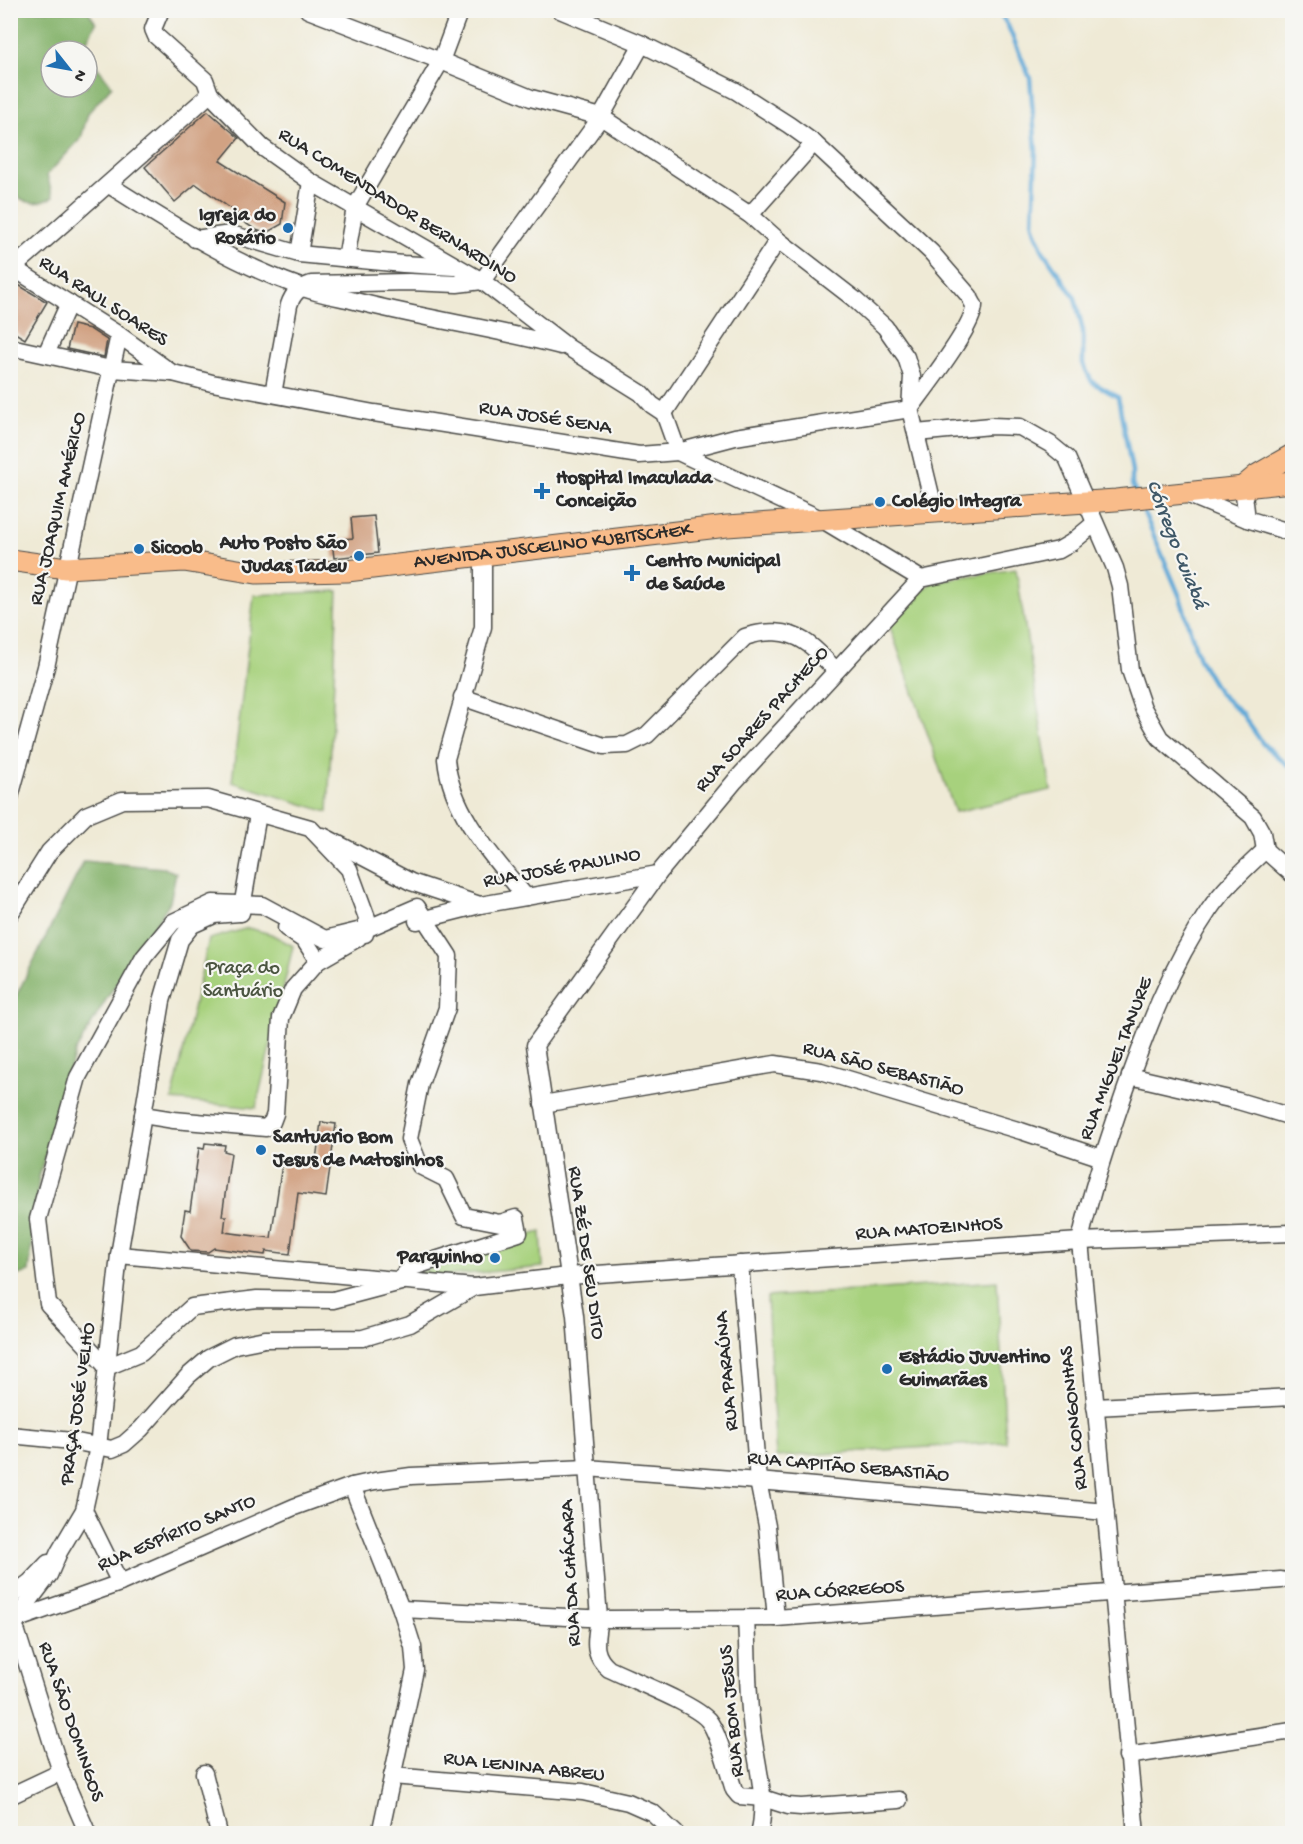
<svg xmlns="http://www.w3.org/2000/svg" width="1303" height="1844" font-family="'Gochi Hand',sans-serif">
<style>
.green{fill:#a7d17d;stroke:#697e54;stroke-width:1.5}
.forest{fill:#85b36c;stroke:#586f4c;stroke-width:1.5}
.lines{fill:none;stroke-linecap:round;stroke-linejoin:round}
.stream{stroke:#60a9d7;stroke-width:4.5}
.building{fill:#d1a283}
.minor-casing{stroke:#484845;stroke-width:19}
.major-casing{stroke:#484845;stroke-width:23}
.minor{stroke:#fff;stroke-width:16}
.major{stroke:#f9bc8a;stroke-width:21}
.poi-dot{fill:#1f6fb2;stroke:#f6f6f2;stroke-width:2}
.labels{text-anchor:middle;dominant-baseline:central;stroke-width:4.5;stroke-linejoin:round;paint-order:stroke}
.street-label{font-size:20px;fill:#2b2b2b;stroke:#f6f6f2}
.poi-label{font-size:20px;font-weight:bold;fill:#2b2b2b;stroke:#f6f6f2;text-anchor:start}
.park-label{font-size:20px;fill:#4a5440;stroke:#f6f6f2}
.water-label{font-size:21px;font-style:italic;fill:#3e5767;stroke:#f6f6f2}
</style>
<rect width="100%" height="100%" fill="#f6f6f2"/>
<filter id="ink" filterUnits="userSpaceOnUse"><feTurbulence type="fractalNoise" baseFrequency=".0167" numOctaves="2"/><feDisplacementMap in="SourceGraphic" scale="12" xChannelSelector="R" yChannelSelector="G"/><feConvolveMatrix kernelMatrix="1 2 1 2 8 2 1 2 1" color-interpolation-filters="sRGB"/></filter>
<filter id="wash" filterUnits="userSpaceOnUse"><feTurbulence type="fractalNoise" baseFrequency=".008" numOctaves="4" result="noise"/><feDisplacementMap in="SourceGraphic" scale="24" xChannelSelector="R" yChannelSelector="G"/><feGaussianBlur stdDeviation="1.35" result="paint"/><feColorMatrix in="noise" values="0 0 0 0 0 0 0 0 0 0 0 0 0 0 0 0 0 1.4 0 .05"/><feComposite in="paint" operator="in"/></filter>
<g filter="url(#wash)">
<rect width="100%" height="100%" fill="#efead6"/>
<g class="green">
<polygon points="1016,569 1051,790 955,812 889,624 933,581"/>
<polygon points="338,591 328,812 232,782 254,595"/>
<polygon points="248,928 271,934 293,946 256,1108 172,1100 209,939"/>
<polygon points="541,1232 543,1267 433,1277 417,1274 472,1250"/>
<polygon points="997,1281 1006,1442 776,1457 767,1297"/>
</g>
<g class="forest">
<path d="M11 10 88 11 96 23 83 48 85 51H51V87H87V54L112 86 88 113 81 138 47 175 53 197C36 206 23 205 11 189Z"/>
<polygon points="84,861 164,868 176,873 170,902 107,998 75,1052 39,1177 29,1272 11,1277 11,1006"/>
</g>
<g class="lines">
<g class="stream">
<polyline points="998,10 1008,26 1030,78 1036,150 1033,225 1043,251 1075,298 1083,331 1083,364 1092,382 1118,397 1132,471 1132,485 1136,493"/>
<polyline points="1140,503 1180,597 1199,659 1219,693 1242,714 1263,744 1292,769"/>
</g>
</g>
<g id="blocks">
<g class="building">
<polygon points="208,111 239,138 220,161 285,202 282,224 266,233 256,230 236,217 238,214 196,184 175,202 145,167"/>
<polygon points="10,280 47,302 25,339 10,330"/>
<polygon points="73,325 90,329 107,340 104,357 67,349"/>
<polygon points="374,516 378,553 334,558 332,540 353,538 351,518"/>
<polygon points="321,1122 336,1124 326,1197 298,1193 290,1254 266,1251 265,1255 214,1248 208,1252 191,1251 181,1236 185,1210 190,1211 199,1148 204,1149 205,1143 225,1145 224,1151 231,1153 222,1216 226,1216 224,1232 271,1238 282,1164 315,1168"/>
</g>
</g>
</g>
<g filter="url(#ink)">
<use href="#blocks" fill-opacity="0" stroke="#484845" stroke-width="1.5"/>
<g class="lines">
<defs>
<g id="minor">
<polyline points="161,10 153,29 156,36 205,80 210,94"/>
<polyline points="308,10 441,61 531,98 601,117 750,215 778,240 853,298 885,327 906,357 912,376 910,409 935,512"/>
<polyline points="210,94 262,147 311,182 482,281 569,348 641,393 652,405 664,413 678,452 821,519 921,579"/>
<path d="M109 185C171 224 228 261 298 286 315 293 333 296 351 300 420 318 492 328 561 346"/>
<polyline points="750,215 814,143"/>
<polyline points="195,239 231,234 299,254 403,264 454,267"/>
<polyline points="299,254 311,182"/>
<polyline points="346,259 355,207 441,61 460,10"/>
<polyline points="10,266 119,335 172,373"/>
<polyline points="13,268 210,94"/>
<path d="M10 347 111 369 173 373 212 383 374 413 639 455 678 452 735 437 910 409C923 391 975 325 974 305 973 304 970 298 970 297L931 252 814 143 789 125 736 91 642 44 560 10"/>
<polyline points="46,354 69,303"/>
<path d="M273 394 289 305C293 293 299 288 311 284L409 282 457 284 482 281 601 117 642 44"/>
<polyline points="664,413 778,240"/>
<polyline points="916,433 991,426 1020,427 1050,444 1067,458 1115,568 1120,586 1130,670 1143,708 1160,738 1253,817 1262,833 1265,850 1292,874"/>
<polyline points="1243,487 1247,519"/>
<polyline points="1184,493 1247,519 1292,533"/>
<path d="M483 556V627L446 759C451 813 493 857 526 897"/>
<path d="M462 697 604 746 627 745 647 735 745 637C764 630 787 630 804 641 816 648 826 661 836 670"/>
<polyline points="10,797 46,667 119,335"/>
<polyline points="323,836 411,882 480,905 658,874"/>
<polygon points="213,903 262,905 325,939 366,929 417,907 449,956 447,1008 420,1084 409,1139 420,1166 446,1179 464,1216 500,1223 516,1218 519,1233 407,1269 401,1282 333,1300 257,1299 192,1307 141,1353 107,1367 48,1304 38,1219 78,1077 144,957 173,922"/>
<polyline points="241,913 258,814"/>
<polyline points="10,914 49,852 86,815 122,800 208,799 310,828 349,869 367,918 365,934"/>
<polyline points="417,921 480,905"/>
<polyline points="286,928 305,941 318,961"/>
<polyline points="1130,1076 1238,1101 1292,1117"/>
<polyline points="543,1104 775,1064 821,1071 1021,1131 1102,1158"/>
<polyline points="143,1115 174,1120 266,1128 272,1122 275,1114 281,1018 293,989 318,961 358,938"/>
<polyline points="119,1255 474,1287"/>
<polyline points="740,1264 758,1481 767,1526 776,1618"/>
<polyline points="1095,1407 1292,1397"/>
<polyline points="10,1435 72,1441 112,1449 124,1444 141,1429 188,1376 209,1358 235,1345 265,1339 363,1338 410,1324 474,1287 568,1276 1080,1241 1292,1233"/>
<polyline points="352,1486 401,1609 413,1647 415,1670 380,1834"/>
<polyline points="84,1510 120,1583"/>
<polyline points="10,1597 30,1582 48,1563"/>
<polyline points="401,1609 608,1619 776,1618 1281,1580"/>
<polyline points="20,1613 49,1575 59,1552 84,1510 98,1447 119,1255 143,1115 162,1001 180,940 192,925 214,915 239,913"/>
<polyline points="18,1619 120,1583 294,1507 352,1486 375,1481 411,1476 587,1468 758,1481 1106,1512"/>
<path d="M746 1619C748 1652 747 1686 751 1720 754 1757 769 1797 759 1834"/>
<polyline points="14,1623 61,1772 88,1834"/>
<polyline points="1127,1756 1292,1731"/>
<polyline points="204,1773 219,1834"/>
<polyline points="392,1776 583,1792 628,1802 653,1813 676,1834"/>
<polyline points="10,1796 61,1772"/>
<path d="M899 1800 801 1807 788 1806 763 1798 739 1796 734 1790C728 1772 719 1733 708 1720 694 1704 632 1680 609 1669 591 1654 596 1640 599 1618L575 1316 535 1045 658 874 735 781 921 579 1059 550 1071 543 1095 523"/>
<path d="M1136 1834 1080 1241C1091 1191 1107 1144 1123 1097 1146 1032 1170 967 1209 910 1224 888 1245 869 1265 850"/>
</g>
<g id="major">
<polyline points="1245,485 1257,475 1292,455"/>
<path id="s1" d="M10 560 66 568 184 561 256 573 347 571 727 526 1116 500 1292 482"/>
</g>
</defs>
<use href="#minor" class="minor-casing"/>
<use href="#major" class="major-casing"/>
<use href="#minor" class="minor"/>
<use href="#major" class="major"/>
</g>
</g>
<g class="poi-dot">
<circle cx="288" cy="228" r="6"/>
<path d="M539 482h6v6h6v6h-6v6h-6v-6h-6v-6h6z"/>
<circle cx="880" cy="502" r="6"/>
<circle cx="139" cy="549" r="6"/>
<circle cx="359" cy="556" r="6"/>
<path d="M629 564h6v6h6v6h-6v6h-6v-6h-6v-6h6z"/>
<circle cx="261" cy="1150" r="6"/>
<circle cx="495" cy="1258" r="6"/>
<circle cx="887" cy="1369" r="6"/>
</g>
<g class="labels">
<g class="street-label">
<text transform="translate(397 207) rotate(32)">RUA COMENDADOR BERNARDINO</text>
<text transform="translate(103 302) rotate(33)">RUA RAUL SOARES</text>
<text transform="translate(545 419) rotate(9)">RUA JOSÉ SENA</text>
<text transform="translate(59 509) rotate(-77)">RUA JOAQUIM AMÉRICO</text>
<text stroke="none"><textPath href="#s1" startOffset="546">AVENIDA JUSCELINO KUBITSCHEK</textPath></text>
<text transform="translate(763 720) rotate(-48)">RUA SOARES PACHECO</text>
<text transform="translate(562 869) rotate(-10)">RUA JOSÉ PAULINO</text>
<text transform="translate(1117 1059) rotate(-69)">RUA MIGUEL TANURE</text>
<text transform="translate(883 1070) rotate(15)">RUA SÃO SEBASTIÃO</text>
<text transform="translate(929 1230) rotate(-4)">RUA MATOZINHOS</text>
<text transform="translate(585 1253) rotate(82)">RUA ZÉ DE SEU DITO</text>
<text transform="translate(728 1371) rotate(-95)">RUA PARAÚNA</text>
<text transform="translate(79 1404) rotate(-82)">PRAÇA JOSÉ VELHO</text>
<text transform="translate(1075 1418) rotate(-96)">RUA CONGONHAS</text>
<text transform="translate(848 1468) rotate(5)">RUA CAPITÃO SEBASTIÃO</text>
<text transform="translate(177 1534) rotate(-23)">RUA ESPÍRITO SANTO</text>
<text transform="translate(572 1573) rotate(-93)">RUA DA CHÁCARA</text>
<text transform="translate(840 1592) rotate(-4)">RUA CÓRREGOS</text>
<text transform="translate(733 1711) rotate(-95)">RUA BOM JESUS</text>
<text transform="translate(70 1722) rotate(71)">RUA SÃO DOMINGOS</text>
<text transform="translate(524 1768) rotate(6)">RUA LENINA ABREU</text>
</g>
<g class="poi-label">
<text x="276" y="216" text-anchor="end">Igreja do<tspan x="276" dy="23">Rosário</tspan></text>
<text x="556" y="479">Hospital Imaculada<tspan x="556" dy="23">Conceição</tspan></text>
<text x="892" y="502">Colégio Integra</text>
<text x="347" y="544" text-anchor="end">Auto Posto São<tspan x="347" dy="23">Judas Tadeu</tspan></text>
<text x="151" y="549">Sicoob</text>
<text x="646" y="562">Centro Municipal<tspan x="646" dy="23">de Saúde</tspan></text>
<text x="273" y="1138">Santuario Bom<tspan x="273" dy="23">Jesus de Matosinhos</tspan></text>
<text x="483" y="1258" text-anchor="end">Parquinho</text>
<text x="899" y="1358">Estádio Juventino<tspan x="899" dy="23">Guimarães</tspan></text>
</g>
<g class="park-label">
<text x="243" y="969">Praça do<tspan x="243" dy="23">Santuário</tspan></text>
</g>
<g class="water-label">
<text transform="translate(1175 545) rotate(69)">Córrego Cuiabá</text>
</g>
</g>
<rect width="1303" height="1844" fill="none" stroke="#f6f6f2" stroke-width="36"/>
<g transform="translate(69 69) rotate(121)"><circle r="28" fill="#f6f6f2" stroke="#a5a5a2" stroke-width="1.5"/>
<path d="M0-4.5L10 22L0 15L-10 22Z" fill="#1f6fb2"/>
<text y="-9" font-size="16" font-weight="bold" text-anchor="middle" fill="#2b2b2b">N</text>
</g>
</svg>
